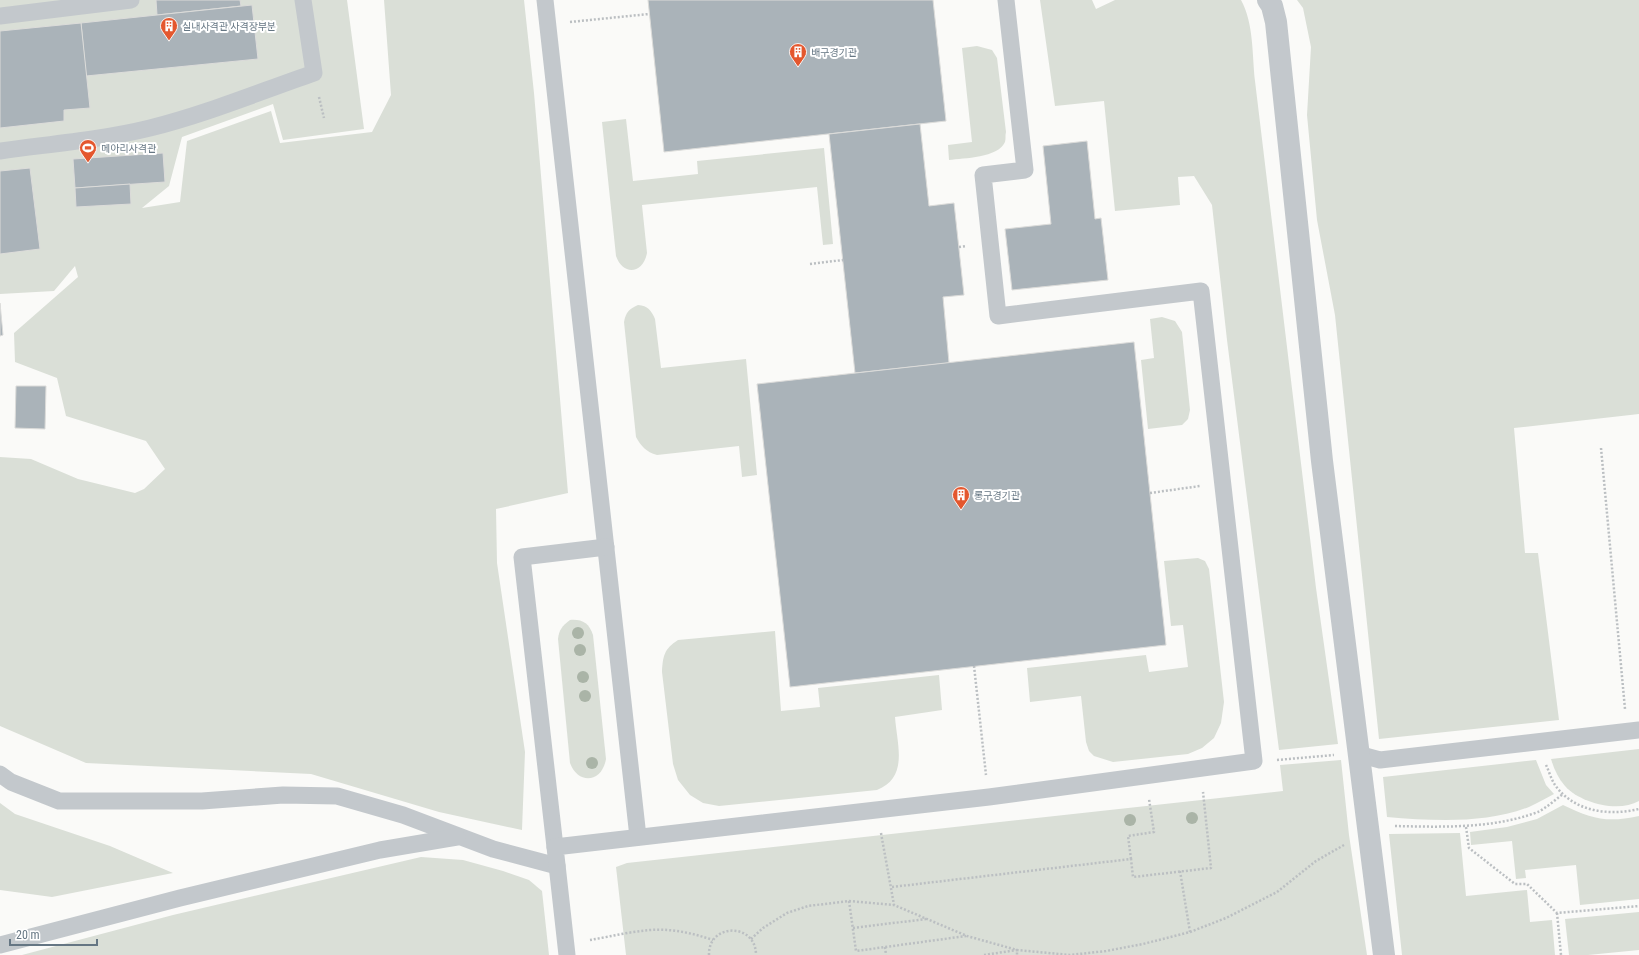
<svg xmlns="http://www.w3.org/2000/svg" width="1639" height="955" font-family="'Roboto Condensed','Noto Sans KR',sans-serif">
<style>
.green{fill:#dadfd7}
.building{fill:#aab3b9;stroke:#dcdcda}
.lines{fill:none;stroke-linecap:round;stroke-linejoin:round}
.path{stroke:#bbbfc2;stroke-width:2.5;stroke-dasharray:2 2;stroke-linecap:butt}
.service{stroke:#c3c8cc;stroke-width:17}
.minor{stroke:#c3c8cc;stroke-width:22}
.tree{fill:#aab4a7}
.labels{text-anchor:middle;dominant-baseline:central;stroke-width:4;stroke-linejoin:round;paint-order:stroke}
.poi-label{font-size:10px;fill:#657683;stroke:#fff;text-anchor:start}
</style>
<rect width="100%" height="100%" fill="#fafaf8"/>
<g class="green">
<polygon points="0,0 347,0 364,129 283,140 273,104 182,137 169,186 142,208 180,202 187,141 271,111 280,143 372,132 391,95 384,0 524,0 534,93 568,493 496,509 497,563 525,752 522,830 439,812 311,774 86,763 0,726 0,457 31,459 78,479 135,493 144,489 165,469 146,441 66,416 57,378 15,362 14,333 78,277 75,266 54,291 0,294"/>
<path d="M1040 0H1092L1096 9 1115 0H1241C1254 24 1252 54 1255 81L1316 588 1338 744 1279 750 1227 340 1212 205 1194 176 1178 177 1180 205 1115 211 1104 101 1055 106Z"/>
<polygon points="1297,0 1639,0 1639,414 1514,428 1525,553 1538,553 1559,720 1379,739 1335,315 1317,220 1307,115 1311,47 1303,8"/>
<path d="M977 46 992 50 997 58 1006 132C1005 135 1006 139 1005 142 998 158 964 158 949 160L948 145 972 142 962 48Z"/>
<path d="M626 119 633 181 698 174 697 161 824 148 833 244 823 245 817 187 642 205 647 253C643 274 623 276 616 256L602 122Z"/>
<path d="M638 305C648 306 651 310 655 319L661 368 746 359 757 475 742 477 739 446 657 455C646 452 641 446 636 437L624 322C626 312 629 309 638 305Z"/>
<polygon points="1162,317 1175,321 1182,332 1190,410 1188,419 1182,425 1148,429 1141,360 1154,358 1150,319"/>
<polygon points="1198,558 1205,561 1209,569 1224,702 1221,723 1214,738 1202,748 1188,754 1113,762 1094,756 1089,751 1086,742 1081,696 1030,702 1027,668 1146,655 1149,672 1188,667 1183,625 1171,626 1164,561"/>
<path d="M570 620C582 619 589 623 593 635L606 759C602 783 578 785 570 763L558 639C559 630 562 626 570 620Z"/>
<path d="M775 631 781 711 820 707 818 688 939 675 942 710 895 717C897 745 909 777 877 790L719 806 703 803 690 795 678 780 673 764 662 672C663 656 664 649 678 640Z"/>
<path d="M1639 749V801C1618 813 1580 803 1565 786 1558 778 1554 769 1551 759Z"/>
<polygon points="1341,760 1349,835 1367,955 626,955 616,867 627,863 1283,791 1280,765"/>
<path d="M1536 760 1546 785 1554 794C1546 798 1538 803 1529 807 1485 824 1434 821 1387 817L1383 777Z"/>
<polygon points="0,803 15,814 110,846 173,873 52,897 0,890"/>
<path d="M1563 805C1592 819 1607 823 1639 816V899L1580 905 1576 865 1525 870 1526 878 1516 879 1512 841 1471 845 1470 832 1507 827 1537 819Z"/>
<polygon points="1460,833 1466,896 1527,890 1530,922 1552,920 1555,955 1402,955 1389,834"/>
<polygon points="421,857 463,860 503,871 529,880 542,891 549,955 22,955 173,915"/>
<polygon points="1639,912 1639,950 1588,955 1569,955 1565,919"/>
</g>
<g class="building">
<polygon points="156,0 240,0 241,6 157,15"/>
<polygon points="648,0 933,0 946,121 664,152"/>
<polygon points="252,5 258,59 86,76 81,23"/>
<polygon points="81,23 90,108 64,110 64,121 0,128 0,31"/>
<polygon points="920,124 929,206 954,203 964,295 943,297 949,363 855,373 829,134"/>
<polygon points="1087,141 1095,219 1101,218 1108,280 1012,290 1005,229 1051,224 1043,146"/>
<polygon points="163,153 165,182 75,188 73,159"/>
<polygon points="30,168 40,249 0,254 0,171"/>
<polygon points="130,184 131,204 76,207 75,188"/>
<polygon points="0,303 3,335 0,336"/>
<polygon points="1134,342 1166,645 790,687 757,384"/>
<polygon points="16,386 46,386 45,429 15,428"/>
</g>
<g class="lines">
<g class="path">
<polyline points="570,22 649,14"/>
<polyline points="319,97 324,118"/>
<polyline points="959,247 966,246"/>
<polyline points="810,264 843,260"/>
<polyline points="1601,448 1625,709"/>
<polyline points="1150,493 1200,486"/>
<polyline points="974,666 986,775"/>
<polyline points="1277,760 1334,755"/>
<path d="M1546 765C1549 771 1551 779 1555 785 1574 812 1609 816 1639 809"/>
<path d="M1395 826C1442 827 1492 829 1538 812 1546 808 1555 800 1563 794"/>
<polyline points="1466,827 1469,848 1515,884 1527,884 1557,913 1639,906"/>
<polyline points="881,833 894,905"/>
<polyline points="1131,859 1128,836 1154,832 1149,799"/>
<polyline points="1180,871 1190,932"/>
<polyline points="892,887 1131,859 1133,877 1211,868 1203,792"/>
<polyline points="849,901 856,951 966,936"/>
<polyline points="1557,913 1561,955"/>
<polyline points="853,928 926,919"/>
<polyline points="751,939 763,928 787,913 808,906 849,901 894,905 967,936 1017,950 1070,955 1106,951 1143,944 1190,932 1226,918 1277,892 1316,861 1344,845"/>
<path d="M590 940C614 936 644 928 667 930 683 931 698 935 713 940"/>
<polyline points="885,947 886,955"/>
<path d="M709 955C708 923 756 922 756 955"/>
<polyline points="984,955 1017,950 1017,955"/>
</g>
<g class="service">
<polyline points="545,0 638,837"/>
<polyline points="0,16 131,0"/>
<path d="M0 151C50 144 101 140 150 128 206 114 259 92 314 73L303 0"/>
<polyline points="1358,754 1380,760 1639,730"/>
<polyline points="0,774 11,782 59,801 202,801 283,795 337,796 403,815 493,849 557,866"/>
<polyline points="555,847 522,557 606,547"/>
<polyline points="0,945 180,898 380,850 457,837"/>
<polyline points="567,955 555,847 989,797 1254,761 1201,291 998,316 983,175 1025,170 1006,0"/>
</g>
<polyline class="minor" points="1268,0 1272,6 1276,22 1322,461 1384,955"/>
</g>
<g class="tree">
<circle cx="578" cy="633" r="6"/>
<circle cx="580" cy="650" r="6"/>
<circle cx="583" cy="677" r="6"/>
<circle cx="585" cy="696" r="6"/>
<circle cx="592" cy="763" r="6"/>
<circle cx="1192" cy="818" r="6"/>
<circle cx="1130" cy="820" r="6"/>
</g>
<defs>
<symbol id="building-pin" viewBox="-11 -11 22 30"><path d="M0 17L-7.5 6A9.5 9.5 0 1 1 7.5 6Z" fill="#e4572e" stroke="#fff"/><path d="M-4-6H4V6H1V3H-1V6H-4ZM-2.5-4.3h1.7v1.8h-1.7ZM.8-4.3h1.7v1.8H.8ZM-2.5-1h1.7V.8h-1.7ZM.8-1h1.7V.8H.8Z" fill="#fff"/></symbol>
<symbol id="stadium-pin" viewBox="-11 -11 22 30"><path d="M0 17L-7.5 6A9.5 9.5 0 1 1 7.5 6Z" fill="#e4572e" stroke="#fff"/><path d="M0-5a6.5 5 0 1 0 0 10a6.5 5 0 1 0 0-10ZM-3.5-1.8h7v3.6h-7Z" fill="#fff"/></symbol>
</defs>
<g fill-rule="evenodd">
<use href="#building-pin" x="159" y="16" width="20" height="27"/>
<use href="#building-pin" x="788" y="42" width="20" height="27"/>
<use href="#stadium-pin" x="78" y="138" width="20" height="27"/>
<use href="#building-pin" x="951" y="485" width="20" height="27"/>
</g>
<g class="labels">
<g class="poi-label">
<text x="182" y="26">실내사격관 사격장부분</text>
<text x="811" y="52">배구경기관</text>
<text x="101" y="148">메아리사격관</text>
<text x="974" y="495">롱구경기관</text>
</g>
</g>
<path d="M10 939v6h87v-6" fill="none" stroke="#657683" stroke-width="2"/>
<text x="16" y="939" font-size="12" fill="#657683" stroke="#ffffff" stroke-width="3" paint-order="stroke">20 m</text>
</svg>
